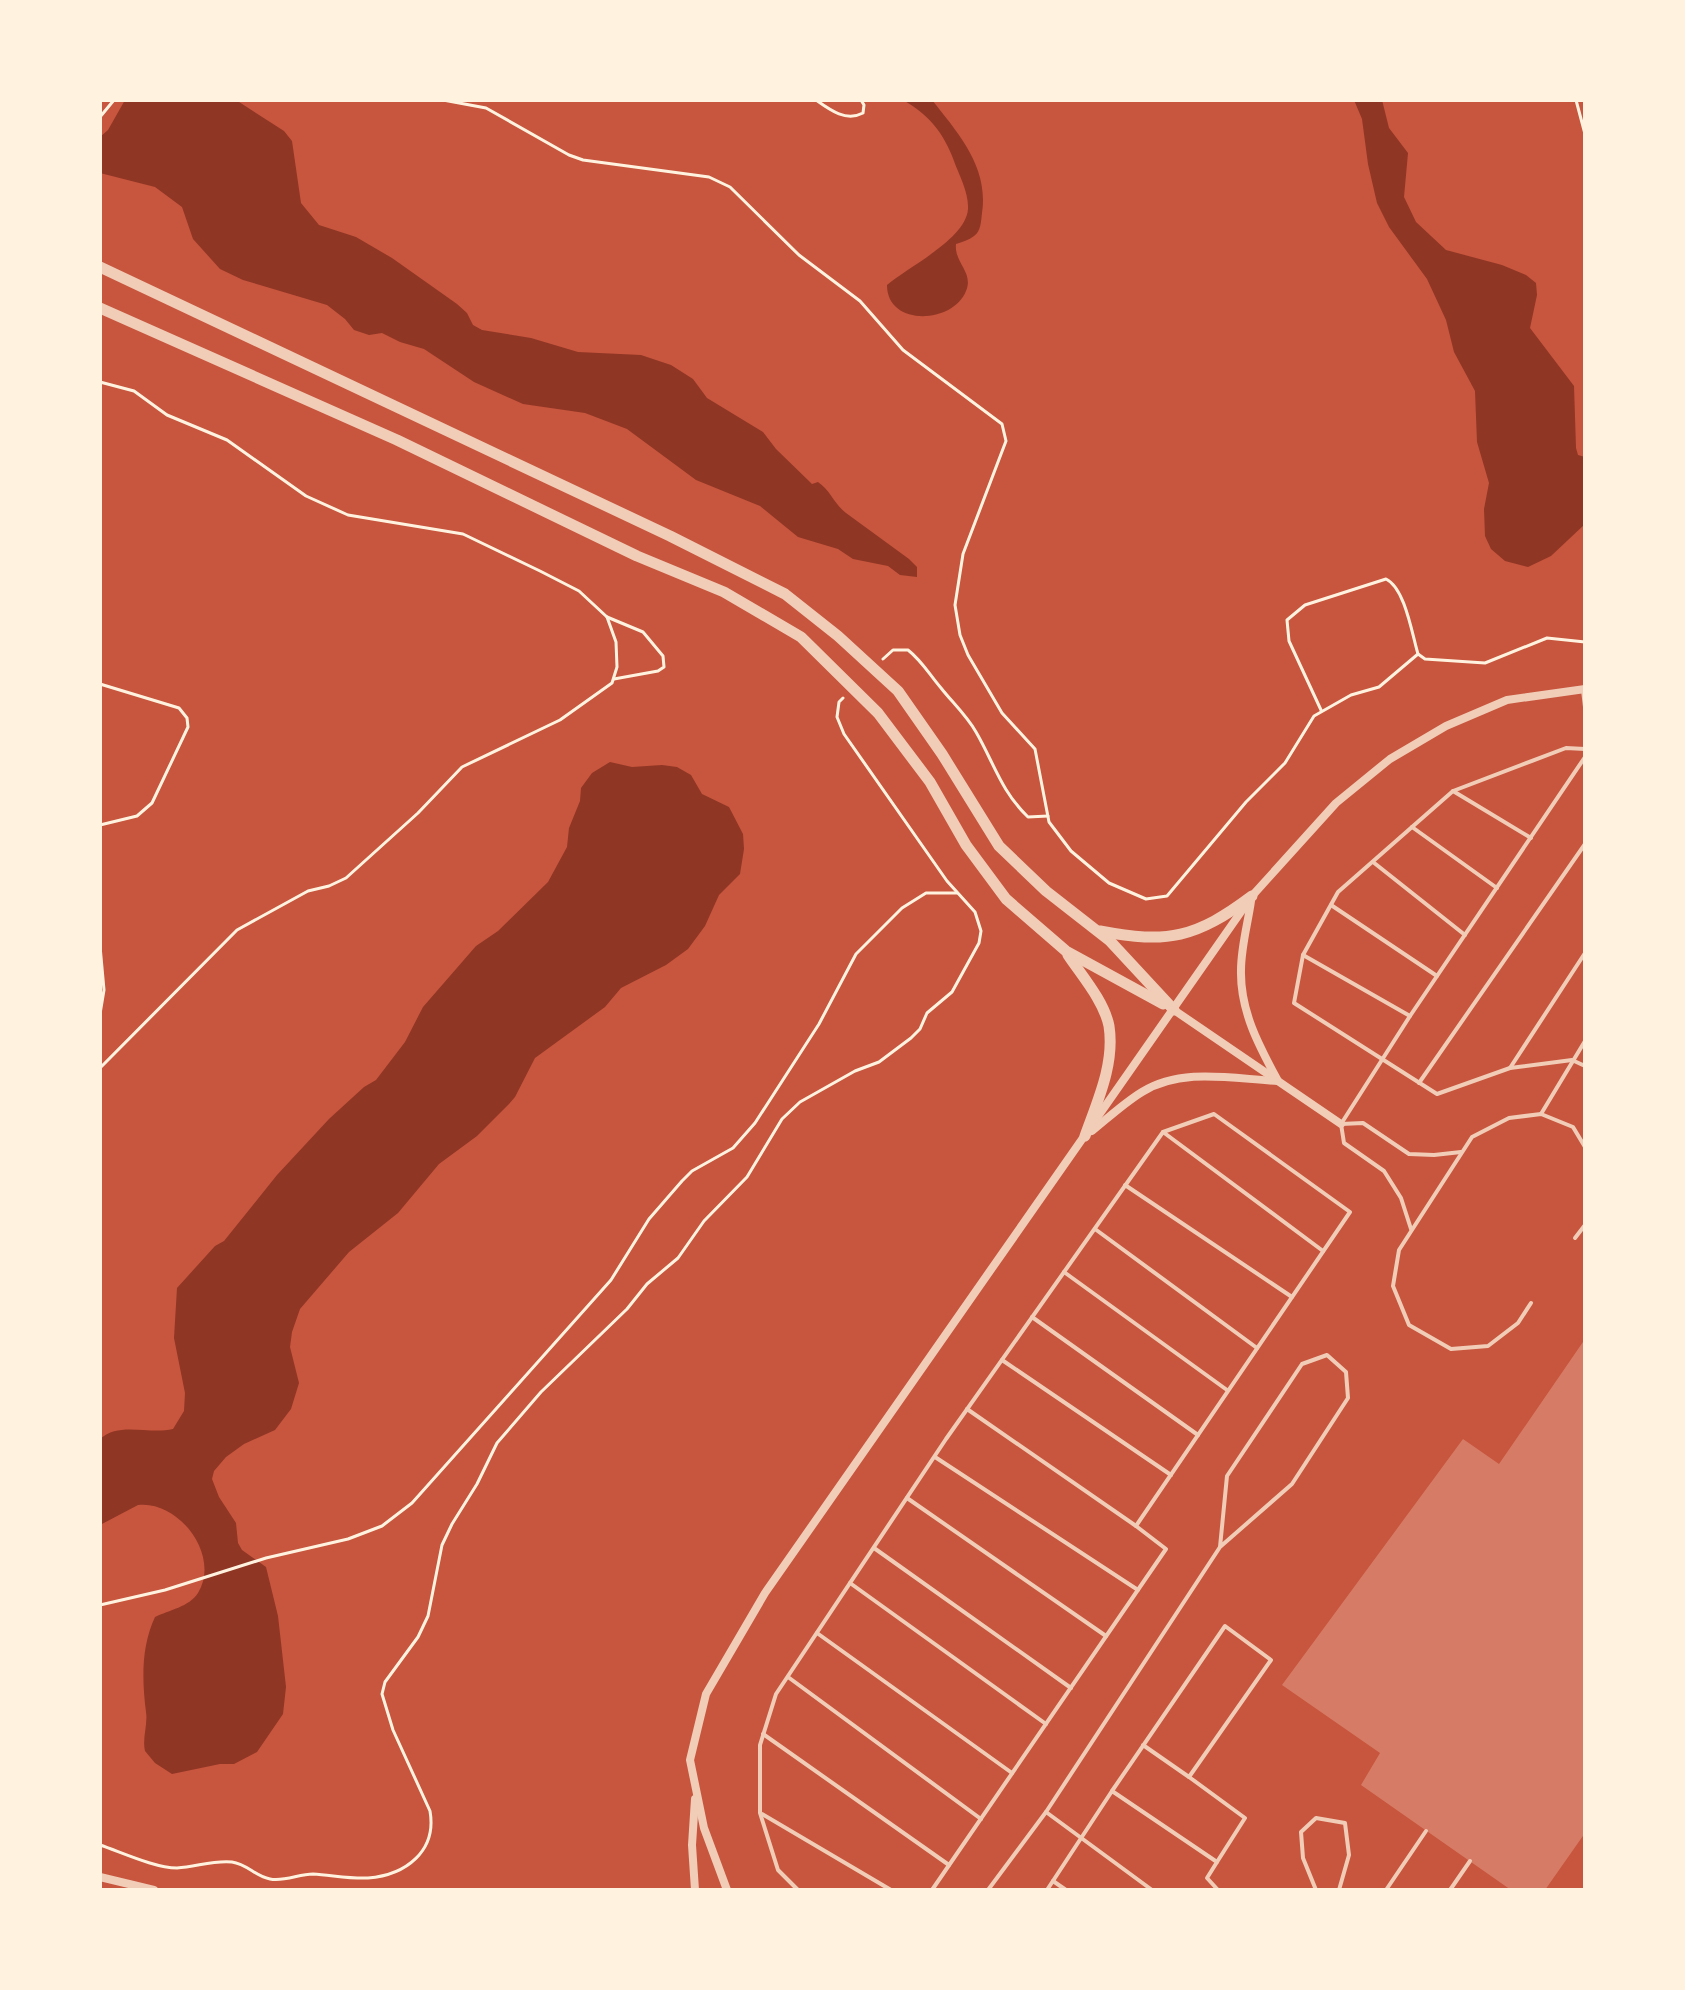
<svg xmlns="http://www.w3.org/2000/svg" width="1685" height="1990" font-family="'Times New Roman',serif">
<style>
.water{fill:#8f3625}
.building{fill:#d67c66}
.lines{fill:none;stroke-linecap:round;stroke-linejoin:round}
.path{stroke:#fff3e0;stroke-width:3}
.service{stroke:#f1ccb7;stroke-width:4}
.minor{stroke:#f1ccb7;stroke-width:8}
.tertiary{stroke:#f1ccb7;stroke-width:11}
</style>
<rect width="100%" height="100%" fill="#c8553d"/>
<g class="water">
<path d="M125 100H236L284 131 292 141 301 203 319 225 356 237 392 258 457 304 467 313 473 325 482 330 531 338 578 352 641 355 671 365 693 379 707 398 763 432 776 449 812 484 818 482C831 491 834 504 846 513L909 559 917 567V577L900 575 888 566 853 559 838 549 798 537 760 506 696 480 627 429 585 413 523 404 474 382 424 349 400 342 382 333 369 335 354 330 345 319 327 305 243 280 220 269 193 239 182 207 155 187 100 173V137L108 130Z"/>
<path d="M903 100H932C958 133 989 167 982 213 981 221 981 231 974 236 969 240 962 242 956 244 954 263 974 272 966 291 953 324 887 327 887 285 908 267 966 239 968 209 969 193 959 175 954 161 944 133 928 114 903 100Z"/>
<polygon points="1354,100 1382,100 1389,128 1408,153 1404,197 1416,222 1446,250 1502,265 1526,275 1536,283 1537,295 1530,328 1574,386 1576,448 1578,455 1585,457 1585,524 1551,556 1528,567 1505,561 1491,549 1485,536 1484,509 1489,483 1477,442 1475,391 1454,352 1446,320 1427,279 1389,227 1377,203 1368,164 1362,119"/>
<path d="M610 762 632 767 662 765 677 767 691 775 702 794 729 807 743 834 744 849 740 874 719 895 705 926 688 949 666 965 621 988 605 1007 535 1058 515 1097 509 1104 477 1136 439 1164 398 1213 349 1252 300 1309 292 1332 290 1347 299 1383 291 1409 275 1430 244 1444 226 1457 214 1471 212 1479 219 1497 236 1523 238 1543 242 1550 266 1567 278 1616 286 1687 283 1714 257 1752 234 1764H220L172 1774 155 1763 145 1751C142 1738 148 1725 146 1712 142 1680 141 1647 155 1617 169 1610 189 1607 198 1593 221 1556 179 1500 138 1505L100 1525V1439C120 1421 148 1435 173 1429L184 1411 185 1393 174 1338 177 1288 215 1246 224 1241 277 1175 329 1119 364 1087 376 1080 405 1042 423 1007 476 946 498 931 548 882 567 847 569 828 580 801 581 788 592 773Z"/>
</g>
<polygon class="building" points="1585,1339 1585,1833 1545,1890 1511,1890 1361,1785 1380,1753 1282,1685 1463,1439 1499,1464"/>
<g class="lines">
<g class="path">
<polyline points="443,100 486,108 569,155 583,160 709,177 730,187 799,255 860,301 903,350 1002,424 1006,441 963,554 955,605 960,635 968,655 1002,713 1035,749 1049,822 1071,851 1109,883 1146,899 1167,896 1246,802 1285,763 1314,716 1351,695 1379,687 1418,654"/>
<path d="M816 100C830 110 846 122 863 113L864 105 861 100"/>
<polyline points="1576,100 1585,134"/>
<polyline points="100,117 114,100"/>
<polyline points="100,382 134,391 167,415 227,440 306,496 348,515 463,534 540,571 579,591 607,617 643,632 663,656 664,667 658,671 614,679"/>
<path d="M883 659 893 650H908C922 661 929 674 941 688 952 702 967 716 976 732 994 763 1001 791 1028 817L1048 816"/>
<polyline points="100,684 179,708 187,718 188,727 152,803 137,816 100,825"/>
<path d="M1321 710 1289 641 1287 620 1305 605 1386 579C1405 588 1412 634 1418 654L1425 659 1485 663 1547 638 1585 642"/>
<polyline points="100,946 104,990 100,1014"/>
<polyline points="100,1068 237,930 308,891 329,886 346,878 418,813 462,767 560,720 612,683 617,667 616,642 607,617"/>
<polyline points="100,1605 165,1590 266,1558 348,1539 382,1526 412,1503 611,1280 649,1219 682,1181 692,1171 733,1148 755,1123 819,1024 856,954 902,908 926,893 957,893"/>
<path d="M100 1845C121 1852 155 1868 177 1868 196 1867 213 1860 232 1862 247 1864 255 1876 270 1879 284 1882 299 1874 313 1874 331 1875 350 1879 368 1878 406 1875 437 1851 430 1811L393 1730 382 1694 385 1682 418 1637 428 1616 442 1545 452 1524 477 1484 497 1443 541 1392 627 1309 647 1284 678 1258 704 1221 747 1177 782 1119 800 1102 855 1071 879 1062 911 1038 920 1029 927 1013 952 992 979 943 981 931 975 912 947 881 844 734 837 717 839 702 843 698"/>
</g>
<g class="service">
<polyline points="1583,690 1585,707"/>
<polyline points="1585,749 1566,748 1453,791 1338,892 1303,955 1294,1003 1437,1094 1510,1068 1572,1060 1585,1066"/>
<polyline points="1453,791 1531,838"/>
<polyline points="1412,827 1497,888"/>
<polyline points="1373,862 1465,935"/>
<polyline points="1331,905 1437,976"/>
<polyline points="1303,955 1410,1016 1341,1124 1344,1143 1384,1171 1401,1198 1411,1229"/>
<polyline points="1410,1016 1585,757"/>
<polyline points="1510,1068 1585,953"/>
<polyline points="1419,1083 1585,844"/>
<polyline points="1541,1114 1585,1041"/>
<polyline points="1341,1124 1363,1123 1409,1154 1434,1155 1461,1152"/>
<polyline points="1163,1132 1323,1251"/>
<polyline points="1125,1185 1292,1297"/>
<polyline points="1095,1229 1257,1348"/>
<polyline points="1575,1238 1585,1225"/>
<polyline points="1064,1272 1227,1390"/>
<polyline points="1531,1303 1518,1323 1488,1346 1451,1349 1409,1325 1393,1286 1399,1250 1472,1137 1509,1118 1541,1114 1573,1127 1585,1147"/>
<polyline points="1032,1317 1198,1435"/>
<polyline points="1002,1360 1171,1475"/>
<polyline points="967,1409 1136,1526"/>
<polyline points="935,1457 1138,1590"/>
<polyline points="907,1498 1106,1636"/>
<polyline points="874,1548 1071,1688"/>
<polyline points="850,1583 1046,1724"/>
<polyline points="817,1633 1012,1773"/>
<polyline points="788,1677 981,1819"/>
<polyline points="763,1734 949,1865"/>
<polyline points="1189,1777 1245,1818 1217,1862"/>
<polyline points="1112,1791 1225,1626 1271,1660 1189,1777 1143,1745"/>
<polyline points="1046,1812 1152,1890"/>
<polyline points="762,1814 891,1890"/>
<polyline points="1053,1881 1066,1890"/>
<polyline points="798,1890 778,1870 760,1813 760,1745 776,1694 946,1439 1163,1132 1214,1114 1350,1212 1136,1526 1166,1549 932,1890"/>
<polyline points="988,1890 1046,1812 1220,1547 1292,1484 1348,1398 1346,1372 1327,1355 1302,1364 1227,1476 1220,1547"/>
<polyline points="1047,1890 1112,1791 1217,1862 1207,1878 1218,1890"/>
<polyline points="1316,1890 1303,1858 1301,1832 1316,1818 1345,1823 1349,1855 1339,1890"/>
<polyline points="1386,1890 1426,1831"/>
<polyline points="1450,1890 1470,1861"/>
</g>
<g class="minor">
<polyline points="1174,1010 1341,1124"/>
<path d="M1092 1131C1108 1118 1124 1103 1142 1092 1182 1067 1233 1079 1278 1081 1259 1046 1240 1011 1241 970 1241 947 1248 923 1251 901"/>
<polyline points="100,1877 154,1890"/>
<polyline points="695,1890 692,1845 695,1799"/>
<polyline points="727,1890 704,1828 690,1760 706,1694 765,1593 1252,896 1336,803 1390,759 1446,726 1507,700 1585,689"/>
</g>
<g class="tertiary">
<polyline points="100,267 670,536 785,594 838,636 898,691 942,754 999,846 1046,891 1110,941 1174,1010"/>
<polyline points="100,308 397,440 637,556 724,592 801,637 878,713 930,782 966,845 1006,899 1066,951 1163,1004"/>
<path d="M1100 931C1168 944 1196 938 1252 896"/>
<path d="M1068 955C1082 976 1104 1001 1109 1026 1115 1064 1097 1102 1085 1136"/>
</g>
</g>
<rect width="1685" height="1990" fill="none" stroke="#fff3e0" stroke-width="204"/>
</svg>
